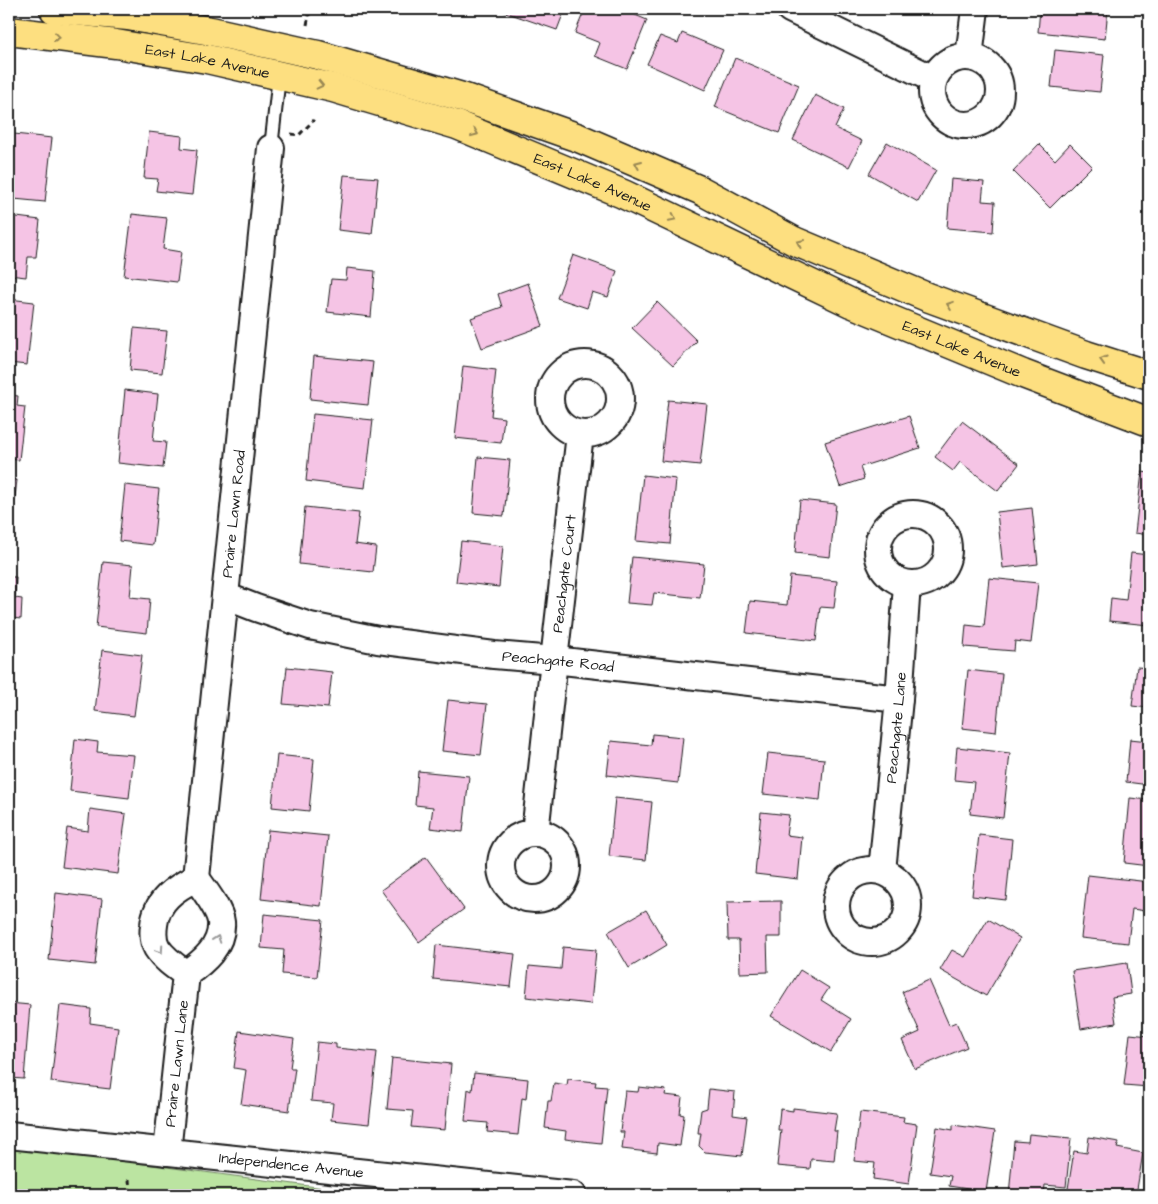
<svg xmlns="http://www.w3.org/2000/svg" width="1158" height="1204" font-family="'Architects Daughter',sans-serif">
<style>
.green{fill:#bbe4a1;stroke:#6c805e}
.building{fill:#f5c4e5;stroke:#1c1c1c}
.lines{fill:none;stroke-linecap:round;stroke-linejoin:round}
.lane-casing{stroke:#1c1c1c;stroke-width:16}
.street-casing{stroke:#1c1c1c;stroke-width:30}
.primary-casing{stroke:#1c1c1c;stroke-width:31}
.path{stroke:#1c1c1c;stroke-width:3;stroke-dasharray:5 4;stroke-linecap:butt}
.lane{stroke:#fff;stroke-width:12}
.street{stroke:#fff;stroke-width:26}
.primary{stroke:#fddf80;stroke-width:28}
.oneway{stroke:#988753}
.oneway2{stroke:#999}
.labels{text-anchor:middle;dominant-baseline:central;stroke-width:4;stroke-linejoin:round;paint-order:stroke}
.street-label{font-size:15px;fill:#1c1c1c;stroke:#fff}
</style>
<rect width="100%" height="100%" fill="#fff"/>
<filter id="ink" filterUnits="userSpaceOnUse"><feTurbulence type="fractalNoise" baseFrequency=".02" numOctaves="2"/><feDisplacementMap in="SourceGraphic" scale="10" xChannelSelector="R" yChannelSelector="G"/><feConvolveMatrix kernelMatrix="1 2 1 2 8 2 1 2 1" color-interpolation-filters="sRGB"/></filter>
<g filter="url(#ink)">
<polygon class="green" points="9,1146 369,1194 371,1195 9,1195"/>
<g class="building">
<polygon points="503,9 565,9 557,30 502,11"/>
<polygon points="585,9 621,9 647,20 627,69 595,56 600,43 575,33"/>
<polygon points="1040,9 1108,9 1105,39 1038,32"/>
<polygon points="682,33 723,50 705,90 647,64 660,36 678,43"/>
<polygon points="1055,50 1104,55 1100,92 1051,87"/>
<polygon points="735,58 799,85 779,133 715,107"/>
<polygon points="815,95 844,109 835,128 862,141 849,167 793,140"/>
<polygon points="149,132 182,136 181,148 197,150 192,195 156,191 158,179 144,178"/>
<polygon points="14,134 52,138 45,202 14,199 15,194 9,193 9,147 13,148"/>
<polygon points="887,142 936,170 918,202 869,174"/>
<polygon points="1039,144 1055,160 1070,144 1092,166 1050,208 1013,171"/>
<polygon points="344,175 378,178 372,234 338,230"/>
<polygon points="951,179 984,182 982,201 995,202 993,232 947,228"/>
<polygon points="132,214 167,218 163,249 181,252 177,282 124,276"/>
<polygon points="9,216 40,220 36,257 28,257 26,277 9,275"/>
<polygon points="573,255 617,271 608,297 592,292 587,308 557,298"/>
<polygon points="347,268 375,271 371,317 327,312 331,279 346,280"/>
<polygon points="528,283 543,326 482,348 471,318 502,307 498,294"/>
<polygon points="9,299 34,302 27,365 9,363"/>
<polygon points="657,302 697,341 673,366 632,328"/>
<polygon points="134,328 167,331 162,373 130,370"/>
<polygon points="314,356 373,362 368,405 310,399"/>
<polygon points="463,366 496,370 491,416 504,418 501,443 455,438"/>
<polygon points="125,390 158,394 153,441 166,442 163,468 118,463"/>
<polygon points="9,395 18,396 17,406 25,407 19,460 9,459"/>
<polygon points="668,400 707,404 700,465 661,461"/>
<polygon points="313,414 373,420 365,488 306,481"/>
<polygon points="909,416 920,448 860,467 864,479 840,487 825,442"/>
<polygon points="962,421 1019,464 998,491 960,462 953,471 935,457"/>
<polygon points="478,457 510,460 504,516 473,513"/>
<polygon points="1142,472 1149,473 1149,535 1135,533"/>
<polygon points="643,475 676,479 670,544 636,541"/>
<polygon points="9,479 17,480 12,522 9,521"/>
<polygon points="125,485 159,489 153,545 119,541"/>
<polygon points="800,500 836,504 830,557 795,553"/>
<polygon points="305,507 359,513 355,544 376,547 373,572 299,564"/>
<polygon points="1032,508 1038,564 1003,568 997,512"/>
<polygon points="461,541 503,546 499,587 456,582"/>
<polygon points="1131,553 1149,555 1149,625 1109,621 1111,598 1126,600"/>
<polygon points="632,557 704,564 700,598 654,593 652,605 627,603"/>
<polygon points="103,562 133,565 130,597 150,599 147,633 96,627"/>
<polygon points="790,576 837,581 834,608 820,607 816,641 746,633 750,601 787,605"/>
<polygon points="9,577 16,577 15,598 22,599 21,619 12,618 11,634 9,634"/>
<polygon points="989,578 1038,583 1031,643 1015,641 1014,651 964,647 966,625 984,627"/>
<polygon points="102,650 142,655 134,716 95,711"/>
<polygon points="287,667 332,672 328,708 283,704"/>
<polygon points="1137,667 1149,668 1149,708 1132,706"/>
<polygon points="968,670 1002,674 996,732 962,728"/>
<polygon points="448,700 487,704 481,755 442,751"/>
<polygon points="652,734 683,737 678,783 607,775 611,741 651,745"/>
<polygon points="75,739 98,742 97,752 134,755 129,798 70,791"/>
<polygon points="1130,739 1149,741 1149,785 1126,782"/>
<polygon points="957,747 1010,753 1003,818 970,814 974,782 954,780"/>
<polygon points="768,753 824,759 820,800 763,794"/>
<polygon points="277,755 314,759 309,811 272,807"/>
<polygon points="418,771 469,776 463,832 430,828 433,807 415,805"/>
<polygon points="615,798 652,802 646,860 609,856"/>
<polygon points="1130,798 1149,800 1149,866 1124,863"/>
<polygon points="90,809 126,814 118,874 62,867 67,828 88,831"/>
<polygon points="761,812 789,815 786,835 802,837 798,879 755,874"/>
<polygon points="268,830 328,836 321,906 261,899"/>
<polygon points="979,835 1012,839 1006,900 972,896"/>
<polygon points="426,857 464,909 419,942 381,890"/>
<polygon points="1088,875 1149,882 1146,911 1132,909 1128,943 1081,938"/>
<polygon points="56,893 102,899 95,965 49,960"/>
<polygon points="781,901 781,937 767,937 768,972 740,973 739,940 728,940 727,902"/>
<polygon points="646,910 667,945 629,968 608,932"/>
<polygon points="264,914 323,920 317,977 282,974 284,950 261,948"/>
<polygon points="988,919 1020,938 986,996 940,970 952,950 965,957"/>
<polygon points="436,945 515,954 511,987 433,979"/>
<polygon points="563,947 596,950 591,1004 526,997 529,966 561,969"/>
<polygon points="1127,963 1131,994 1112,997 1116,1023 1081,1029 1072,971"/>
<polygon points="800,970 829,988 821,1000 851,1019 831,1052 771,1016"/>
<polygon points="929,980 949,1025 956,1022 967,1047 915,1069 902,1040 920,1032 902,992"/>
<polygon points="9,1003 30,1005 24,1079 9,1078"/>
<polygon points="60,1005 91,1009 90,1023 118,1027 110,1089 51,1082"/>
<polygon points="239,1031 294,1039 290,1068 295,1068 289,1111 241,1104 246,1070 234,1068"/>
<polygon points="1130,1034 1149,1036 1149,1087 1124,1085"/>
<polygon points="317,1042 336,1044 336,1048 377,1052 369,1124 331,1120 333,1103 311,1101"/>
<polygon points="392,1058 451,1064 445,1130 411,1127 413,1111 387,1109"/>
<polygon points="474,1073 528,1079 526,1099 522,1098 518,1135 487,1132 488,1123 465,1121 468,1089 472,1091"/>
<polygon points="568,1079 596,1082 595,1086 607,1087 601,1143 565,1139 566,1131 545,1128 548,1101 551,1101 554,1083 567,1085"/>
<polygon points="639,1087 666,1090 665,1095 682,1097 680,1114 684,1115 680,1146 658,1143 657,1153 622,1149 624,1132 620,1132 625,1091 638,1092"/>
<polygon points="709,1089 735,1092 733,1115 747,1117 742,1156 705,1152 699,1146 701,1133 698,1133 701,1110 707,1108"/>
<polygon points="793,1108 837,1113 834,1131 837,1131 834,1161 811,1159 810,1169 777,1166 781,1130 778,1130 780,1109 793,1111"/>
<polygon points="860,1112 904,1117 903,1122 917,1124 909,1184 873,1179 875,1163 854,1161"/>
<polygon points="953,1125 995,1131 986,1192 949,1186 951,1176 930,1173 937,1127 953,1130"/>
<polygon points="1029,1134 1071,1138 1066,1187 1045,1185 1044,1195 1009,1195 1014,1141 1028,1142"/>
<polygon points="1089,1137 1119,1142 1117,1148 1143,1153 1136,1195 1128,1195 1109,1192 1108,1195 1067,1195 1074,1151 1087,1153"/>
</g>
<g class="lines">
<defs>
<polyline id="lane" points="271,148 279,76"/>
<g id="street">
<polyline points="790,9 933,79"/>
<circle cx="966" cy="91" r="34"/>
<polyline points="969,57 975,9"/>
<circle cx="585" cy="399" r="35"/>
<circle cx="913" cy="549" r="35"/>
<path id="s1" d="M225 596 256 608 310 626 378 640 494 655 554 660 899 699"/>
<path id="s2" d="M535 833 554 660 580 434"/>
<circle cx="534" cy="866" r="33"/>
<circle cx="872" cy="906" r="36"/>
<path id="s3" d="M882 871 899 699 907 584"/>
<path id="s4" d="M196 878 271 148"/>
<path id="s5" d="M9 1135 573 1195"/>
<path id="s6" d="M167 1152 186 974C203 962 223 946 221 922 220 910 203 888 196 878 175 888 156 901 154 925 153 932 153 941 157 948 164 959 176 967 186 974"/>
</g>
<g id="primary">
<polyline points="54,9 128,16 211,31 318,55 462,97 579,138 700,190 794,241 927,297 1086,355 1149,375"/>
<path id="s7" d="M9 31 116 44 207 59 333 88 457 125 623 194 851 303 1023 374 1149 422"/>
</g>
</defs>
<use href="#lane" class="lane-casing"/>
<use href="#street" class="street-casing"/>
<use href="#primary" class="primary-casing"/>
<g class="path">
<polyline points="307,25 310,9 308,9"/>
<polyline points="291,134 299,135 314,120"/>
<polyline points="129,1179 130,1195"/>
</g>
<use href="#lane" class="lane"/>
<use href="#street" class="street"/>
<use href="#primary" class="primary"/>
</g>
<defs><path id="oneway-chevron" d="M-2-3.5L2.5 0L-2 3.5" fill="none" stroke-width="1.6" stroke-linecap="round" stroke-linejoin="round" transform="scale(1.25)"/></defs>
<g class="oneway">
<use href="#oneway-chevron" transform="translate(57 37) rotate(7)"/>
<use href="#oneway-chevron" transform="translate(320 85) rotate(13)"/>
<use href="#oneway-chevron" transform="translate(475 133) rotate(22)"/>
<use href="#oneway-chevron" transform="translate(638 164) rotate(-157)"/>
<use href="#oneway-chevron" transform="translate(673 218) rotate(26)"/>
<use href="#oneway-chevron" transform="translate(800 243) rotate(-156)"/>
<use href="#oneway-chevron" transform="translate(950 305) rotate(-160)"/>
<use href="#oneway-chevron" transform="translate(1103 360) rotate(-163)"/>
</g>
<g class="oneway2">
<use href="#oneway-chevron" transform="translate(217 939) rotate(-71)"/>
<use href="#oneway-chevron" transform="translate(160 950) rotate(56)"/>
</g>
</g>
<g class="labels">
<g class="street-label">
<text stroke="none"><textPath href="#s7" startOffset="201">East Lake Avenue</textPath></text>
<text stroke="none"><textPath href="#s7" startOffset="606">East Lake Avenue</textPath></text>
<text stroke="none"><textPath href="#s7" startOffset="1011">East Lake Avenue</textPath></text>
<text stroke="none"><textPath href="#s4" startOffset="366">Praire Lawn Road</textPath></text>
<text stroke="none"><textPath href="#s2" startOffset="261">Peachgate Court</textPath></text>
<text stroke="none"><textPath href="#s1" startOffset="341">Peachgate Road</textPath></text>
<text stroke="none"><textPath href="#s3" startOffset="144">Peachgate Lane</textPath></text>
<text stroke="none"><textPath href="#s6" startOffset="89">Praire Lawn Lane</textPath></text>
<text stroke="none"><textPath href="#s5" startOffset="284">Independence Avenue</textPath></text>
</g>
</g>
<rect width="1158" height="1204" fill="none" stroke="#fff" stroke-width="30"/>
<rect x="15" y="15" width="1128" height="1174" fill="none" stroke="#1c1c1c" stroke-width="2" filter="url(#ink)"/>
</svg>
